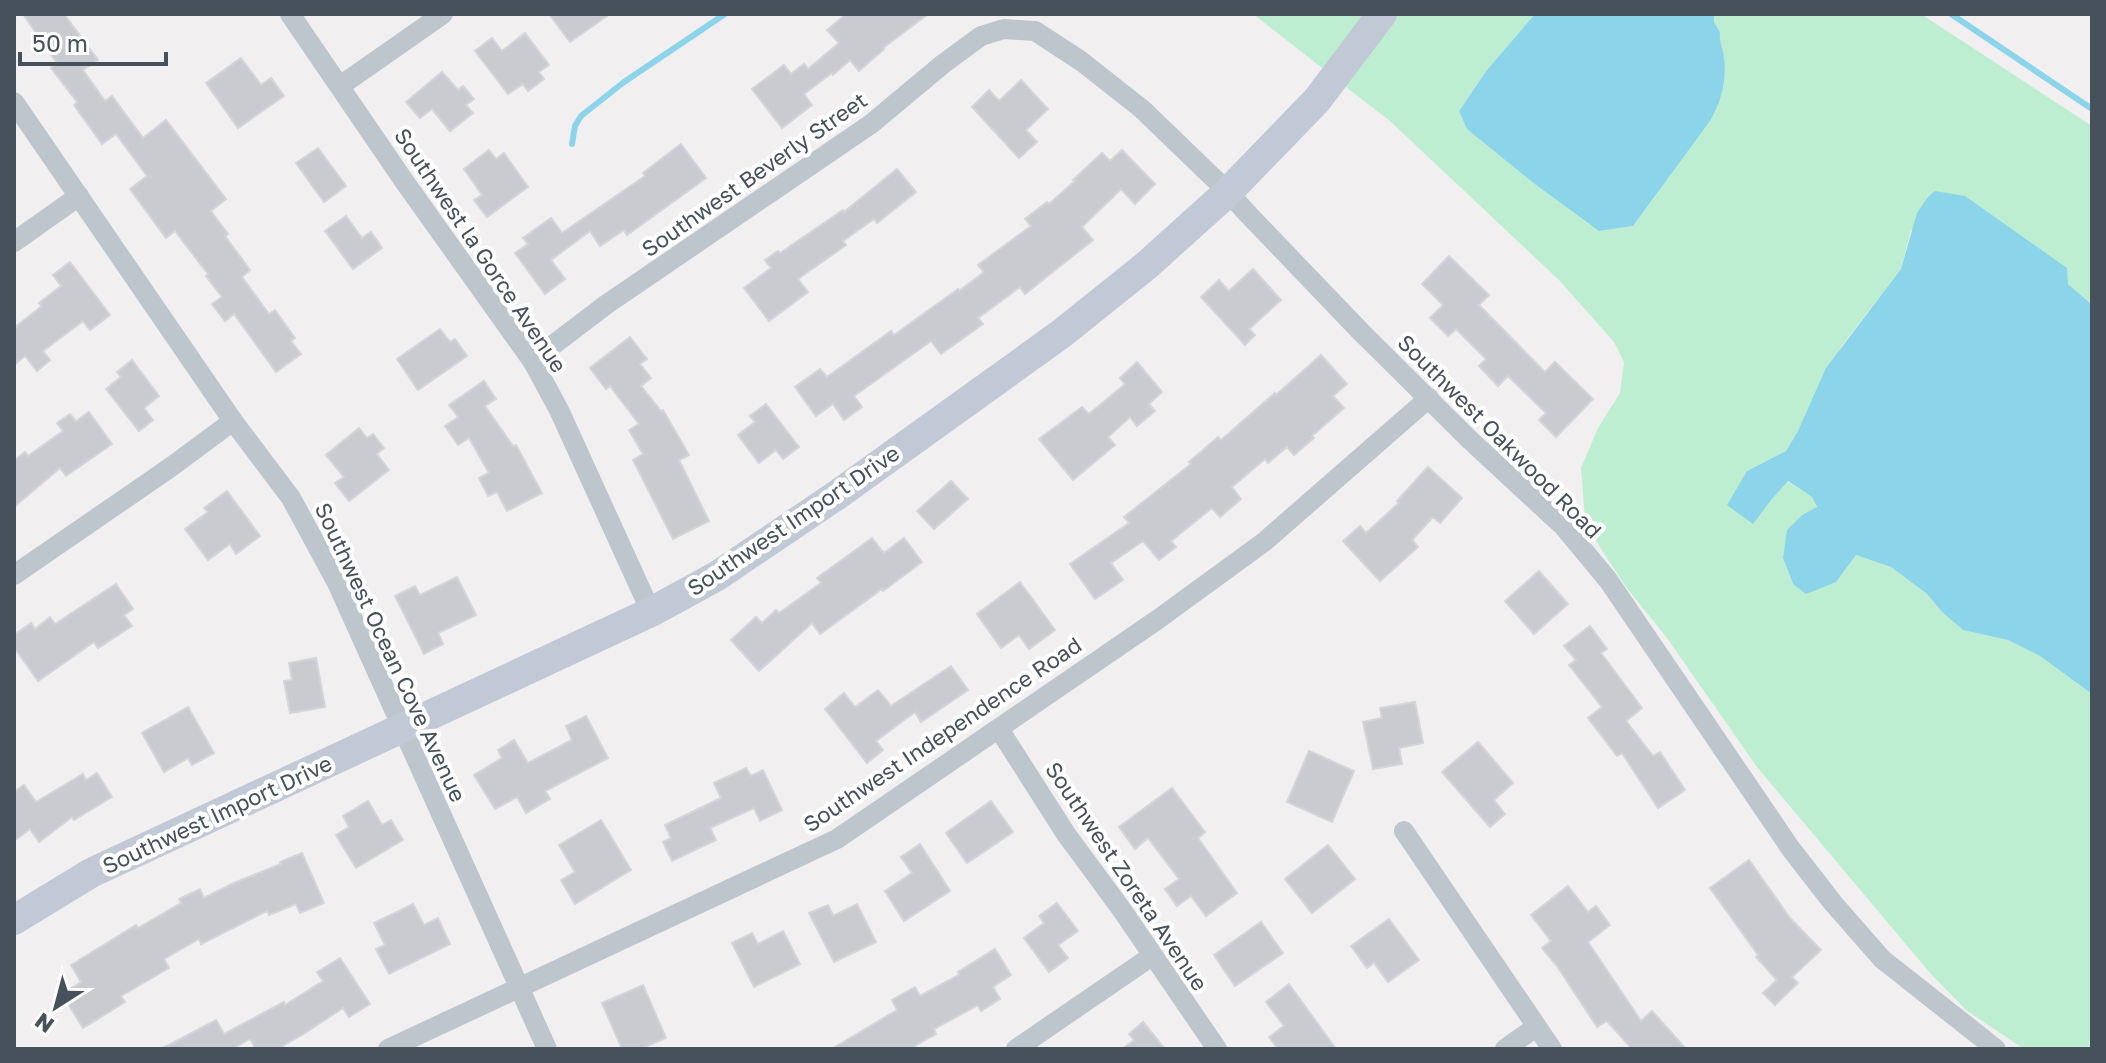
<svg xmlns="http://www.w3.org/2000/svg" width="2106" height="1063" font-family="'Golos Text',sans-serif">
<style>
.green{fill:#beeed2}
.water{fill:#8bd4ea}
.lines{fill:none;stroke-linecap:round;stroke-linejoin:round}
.stream{stroke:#8bd4ea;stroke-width:6}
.building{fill:#c9cbd1;stroke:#d3d5da;stroke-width:2}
.street{stroke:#bdc6cd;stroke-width:20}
.secondary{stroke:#c0c9d5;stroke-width:30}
.labels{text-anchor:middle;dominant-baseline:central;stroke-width:8;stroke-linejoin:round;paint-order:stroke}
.street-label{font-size:22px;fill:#47515c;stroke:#fff}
</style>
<rect width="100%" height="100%" fill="#f1efef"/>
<g class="green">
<polygon points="1253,14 1370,14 1326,71"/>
<polygon points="1395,14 1535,14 1487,70 1459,111 1468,129 1536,185 1599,231 1633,226 1710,121 1724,58 1719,42 1720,32 1714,22 1714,14 1921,14 2092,126 2092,307 2090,303 2068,284 1911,230 1901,269 1841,347 1798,431 1786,451 1747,471 1771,500 1787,481 1812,497 1817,508 1802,515 1788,530 1783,558 1793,584 1836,582 1856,555 1891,567 1927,594 1943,613 1963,630 2008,640 2040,656 2092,694 2092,1049 2024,1049 1966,1010 1930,973 1757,767 1667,638 1626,587 1601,549 1585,519 1581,468 1598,428 1620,393 1624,362 1614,342 1559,280 1390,121 1342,84"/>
</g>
<g class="water">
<path d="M1535 14H1714V22L1720 32C1719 42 1723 48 1724 58 1727 80 1721 102 1710 121L1633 226 1599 231 1536 185 1467 129 1459 111 1487 70Z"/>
<polygon points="1935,191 1965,196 2067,268 2068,284 2090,303 2092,307 2092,694 2040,656 2008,640 1963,630 1943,613 1927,594 1891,567 1856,555 1836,582 1806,594 1793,584 1783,558 1787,530 1802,515 1817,507 1812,497 1788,481 1771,500 1753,524 1727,505 1747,471 1786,451 1798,431 1826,368 1901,269 1917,213 1928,197"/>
</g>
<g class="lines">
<g class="stream">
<polyline points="1951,14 2092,109"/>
<polyline points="572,144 575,126 581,116 624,82 725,14"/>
</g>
</g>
<g class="building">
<polygon points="23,14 64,14 98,60 83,70 105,101 112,96 143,138 166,120 226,199 211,211 228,234 225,236 250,270 242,277 269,314 275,310 295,338 291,341 301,354 276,372 234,314 225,321 212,304 222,297 206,276 208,274 175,231 166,238 130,189 147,176 116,134 102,144 74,105 77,102 51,68 57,63"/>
<polygon points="549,14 610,14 570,42"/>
<polygon points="846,14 928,14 883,48 884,49 859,71 850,60 833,75 832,73 804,94 812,105 782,128 752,89 784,65 791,74 804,64 808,69 839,43 827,30"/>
<polygon points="525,33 549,65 539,72 544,79 528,91 523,84 508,94 475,51 492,38 502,51"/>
<polygon points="241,58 261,85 271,78 284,96 238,128 206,83"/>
<polygon points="442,72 458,90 463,86 474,99 466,105 473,113 450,131 432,109 420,118 406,102"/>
<polygon points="1021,80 1048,109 1026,130 1037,142 1019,158 972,107 989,90 999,101"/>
<polygon points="681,144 706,178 627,235 624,230 600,246 590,231 551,260 565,279 545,294 515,253 528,244 523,238 551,218 562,233 645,176 643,173"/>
<polygon points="318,148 346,186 324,202 296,163"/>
<polygon points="489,150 496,159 504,153 528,187 487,217 474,200 482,195 464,169"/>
<polygon points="1122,150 1155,184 1135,204 1121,189 1082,227 1093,240 1025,294 1020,287 978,318 983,324 941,354 931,341 854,396 862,407 844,420 833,404 816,416 795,387 820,369 827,377 891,331 894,335 958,289 959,291 984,272 978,265 1031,226 1025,219 1047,202 1049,204 1075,181 1073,180 1102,153 1110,161"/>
<polygon points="897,169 916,192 877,223 874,219 843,241 846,245 798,279 808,292 769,321 744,288 771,268 765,260 778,251 780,253 843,210 844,212"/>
<polygon points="346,216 362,238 371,232 382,248 353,269 325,231"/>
<polygon points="1449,256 1489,295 1479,305 1545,372 1555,362 1593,399 1556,437 1539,420 1546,413 1508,376 1498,386 1479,366 1486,359 1456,329 1448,336 1430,318 1443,305 1422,284"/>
<polygon points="70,262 110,315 90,330 83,321 43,351 50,360 37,371 25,356 14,365 14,328 42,306 39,303 61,286 53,275"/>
<polygon points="1253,269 1281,300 1249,329 1255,335 1245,345 1201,297 1219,280 1229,291"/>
<polygon points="440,329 450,342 455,339 467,356 418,390 397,359"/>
<polygon points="630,337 647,359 640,364 651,378 641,386 661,411 663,410 689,455 679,460 709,521 673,539 633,460 643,454 629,430 639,424 610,386 606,389 590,368"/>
<polygon points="1321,355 1347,384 1333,396 1344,408 1312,436 1314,438 1294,455 1287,447 1268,463 1265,459 1232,487 1241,499 1220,517 1212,508 1171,541 1176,547 1159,560 1143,541 1111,563 1123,580 1095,599 1070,564 1129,523 1124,517 1191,464 1189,462 1218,437 1221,440 1275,393 1276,395"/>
<polygon points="132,360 159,396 144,408 153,420 139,431 106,389 121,377 117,372"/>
<polygon points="1137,362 1162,392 1149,404 1155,411 1137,426 1130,417 1108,437 1115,445 1073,480 1039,439 1082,407 1089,414 1125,384 1120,378"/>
<polygon points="484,381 496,399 485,406 513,446 516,445 542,493 507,511 497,492 488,496 479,478 489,473 469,438 458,445 445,426 458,417 449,405"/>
<polygon points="766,404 799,447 783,459 776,450 759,463 738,435 755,422 750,416"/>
<polygon points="89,412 112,444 66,476 60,468 14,507 14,461 25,452 28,456 63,431 57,423 70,414 76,421"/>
<polygon points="359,428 367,438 373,434 384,448 377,454 389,470 349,501 335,483 344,477 326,455"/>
<polygon points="1428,467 1462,498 1440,523 1433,517 1412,540 1418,547 1380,581 1343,541 1360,526 1366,533 1399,503 1397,501"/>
<polygon points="951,481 968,499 934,529 917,511"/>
<polygon points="227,491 260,536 236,554 230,544 208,560 185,529 208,512 204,508"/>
<polygon points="872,538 884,553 904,538 922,562 883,591 882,589 820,634 812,623 759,671 731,640 756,617 762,623 776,610 779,613 821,583 817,578"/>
<polygon points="1539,571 1568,604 1534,634 1505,601"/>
<polygon points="457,577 476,615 438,633 443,644 424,654 395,596 415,586 420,595"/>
<polygon points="1020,582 1055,630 1029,649 1019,635 1001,648 977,614"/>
<polygon points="116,584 133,609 124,615 132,626 98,648 94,642 38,681 14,647 14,635 31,623 35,629 50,617 55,624"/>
<polygon points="1590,626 1607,649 1601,653 1642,708 1626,721 1653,756 1660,752 1685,790 1658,808 1622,753 1617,756 1588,718 1602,707 1569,665 1576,660 1564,646"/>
<polygon points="316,658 325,707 290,713 284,681 292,680 289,663"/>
<polygon points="951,666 968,690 921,722 915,712 876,741 883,750 867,763 825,709 844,693 855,707 878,690 891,706"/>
<polygon points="1415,702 1423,743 1399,748 1402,764 1373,769 1363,722 1382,718 1380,708"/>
<polygon points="188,707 214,753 192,765 188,758 164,772 142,733"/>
<polygon points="586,716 608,758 545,791 550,799 526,813 517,797 495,809 474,775 502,758 498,750 514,740 528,763 572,740 566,726"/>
<polygon points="1478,742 1513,783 1494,800 1505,814 1490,827 1442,772"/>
<polygon points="1309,751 1354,771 1332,822 1287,802"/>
<polygon points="746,768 751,776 763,770 782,810 760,821 754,808 710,828 716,840 672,861 663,842 671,838 665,825 721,798 714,783"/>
<polygon points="97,773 112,797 74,820 72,817 39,842 30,829 14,841 14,792 24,785 36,802 83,774 86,780"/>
<polygon points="1172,788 1205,832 1198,838 1237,893 1206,916 1191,896 1177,906 1165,889 1179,879 1148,838 1135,849 1119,827"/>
<polygon points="368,801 382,825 391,820 403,840 356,868 336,835 349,827 343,816"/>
<polygon points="991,801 1013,832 967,863 946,833"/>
<polygon points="601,820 631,870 575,904 561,880 575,872 559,845"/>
<polygon points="920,844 950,891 904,921 885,891 912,873 901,857"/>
<polygon points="1328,845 1355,879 1312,913 1285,879"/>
<polygon points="302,853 324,903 300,913 296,904 269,915 267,911 201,944 199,939 164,959 169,968 121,996 125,1002 83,1028 62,994 81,982 71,965 136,925 138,928 181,903 179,899 200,889 204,898 234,883 281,864 280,862"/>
<polygon points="1749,860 1790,918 1821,950 1792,977 1798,983 1775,1005 1763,993 1777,980 1756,957 1758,955 1710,888"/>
<polygon points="1568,886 1588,912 1596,906 1610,925 1588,942 1641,1021 1652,1011 1686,1049 1632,1049 1607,1021 1597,1027 1557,966 1542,948 1551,941 1531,915"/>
<polygon points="1057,903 1078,931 1058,945 1068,958 1049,972 1024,938 1044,923 1039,916"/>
<polygon points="413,904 424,925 438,918 450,944 389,974 376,949 385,945 374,923"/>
<polygon points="857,904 876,942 834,962 809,913 828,905 833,916"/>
<polygon points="1389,919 1419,960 1388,982 1374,963 1367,968 1351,946"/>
<polygon points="1261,922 1283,953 1235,986 1214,955"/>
<polygon points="783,931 800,964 754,987 732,943 752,933 758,944"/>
<polygon points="995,949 1011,975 993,987 1000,999 981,1011 978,1005 934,1029 936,1034 909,1049 832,1049 897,1010 892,1000 915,987 920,996 959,975 958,972"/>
<polygon points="340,958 370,1004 349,1017 343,1008 302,1035 277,1049 256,1049 250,1039 232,1049 161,1049 216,1020 224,1034 284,1002 285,1005 323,981 317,972"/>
<polygon points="1289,984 1336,1049 1278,1049 1269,1037 1284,1026 1266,1002"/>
<polygon points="643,985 666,1038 640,1049 622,1049 602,1003"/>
<polygon points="1143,1022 1165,1049 1122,1049 1134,1040 1129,1034"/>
</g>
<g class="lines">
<g class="street">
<polyline points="290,14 404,181 533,362 559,410 651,612"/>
<polyline points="340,86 443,14"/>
<polyline points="14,102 233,421 291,498 337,583 547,1049"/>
<polyline points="14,242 79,196"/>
<polyline points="533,362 553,345 607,304 871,124 943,64 981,36 1004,29 1035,31 1081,61 1142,109 1228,192 1246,212 1362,333 1470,440 1564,527 1608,580 1791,849 1833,903 1882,959 1996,1049"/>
<polyline points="14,575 171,467 233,421"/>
<polyline points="999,729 1066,834 1122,910 1217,1049"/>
<polyline points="1404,831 1552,1049"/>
<polyline points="388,1049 837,839 1157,620 1264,542 1429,398"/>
<polyline points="1016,1049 1152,956"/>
<polyline points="1505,1049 1536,1027"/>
</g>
<polyline class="secondary" points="14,920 91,873 651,612 717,576 837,495 1061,334 1147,265 1228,192 1317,100 1382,14"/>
</g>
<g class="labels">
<g class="street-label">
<text transform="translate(754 174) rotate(-35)">Southwest Beverly Street</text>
<text transform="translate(481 250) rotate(56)">Southwest la Gorce Avenue</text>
<text transform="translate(1500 436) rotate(45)">Southwest Oakwood Road</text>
<text transform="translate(793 520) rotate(-34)">Southwest Import Drive</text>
<text transform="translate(391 652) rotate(65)">Southwest Ocean Cove Avenue</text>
<text transform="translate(942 734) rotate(-34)">Southwest Independence Road</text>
<text transform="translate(217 814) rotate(-25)">Southwest Import Drive</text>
<text transform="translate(1127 876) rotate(56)">Southwest Zoreta Avenue</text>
</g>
</g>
<rect width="2106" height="1063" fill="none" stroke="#47515c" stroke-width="32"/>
<g transform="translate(56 1007) rotate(216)" stroke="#ffffff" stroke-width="6" paint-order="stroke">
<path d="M0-6L14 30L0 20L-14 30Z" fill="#47515c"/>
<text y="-12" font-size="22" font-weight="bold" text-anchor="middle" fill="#47515c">N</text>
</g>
<path d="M20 52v12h146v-12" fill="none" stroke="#47515c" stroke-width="4"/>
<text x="32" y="52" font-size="24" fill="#47515c" stroke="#ffffff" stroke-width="6" paint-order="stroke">50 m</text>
</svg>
